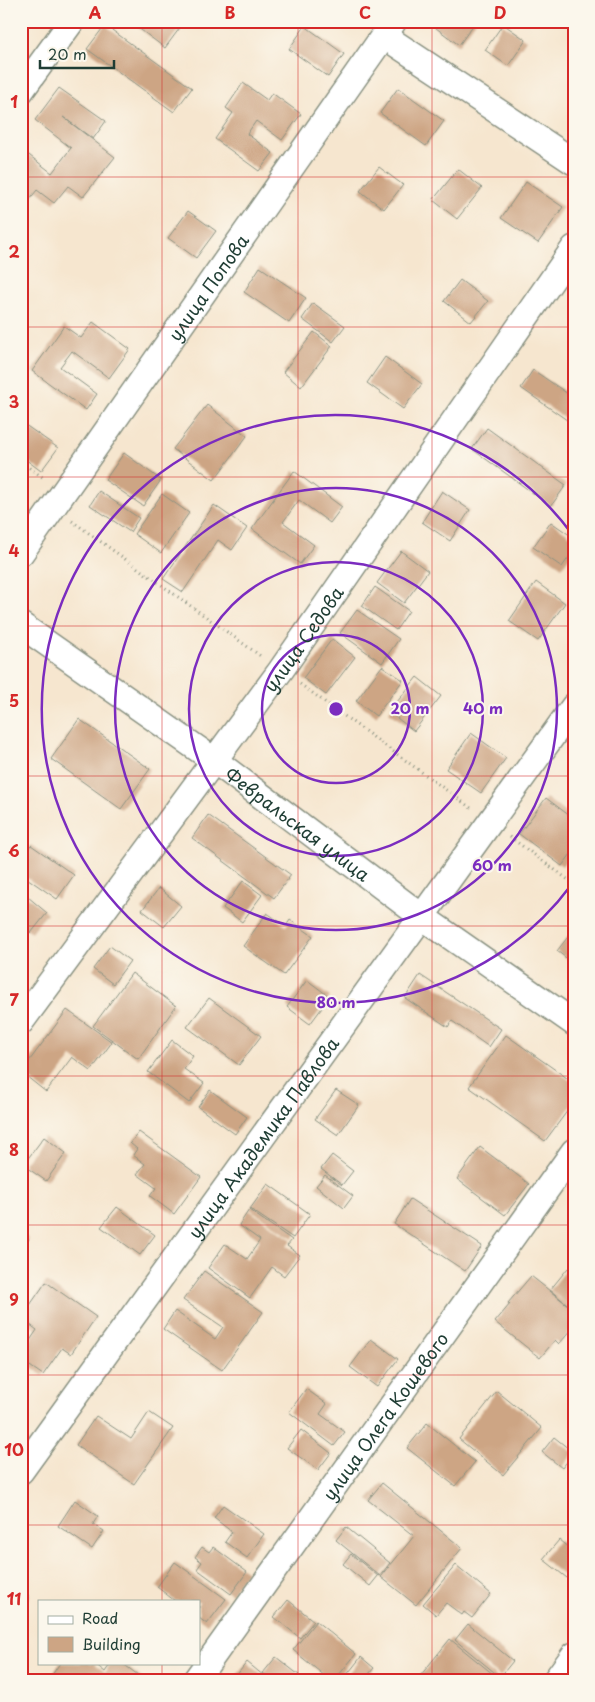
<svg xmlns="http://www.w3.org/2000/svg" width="595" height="1702" font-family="'Playpen Sans',sans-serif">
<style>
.building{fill:#cda584}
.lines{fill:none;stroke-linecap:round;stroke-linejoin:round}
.minor-casing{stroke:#8a9282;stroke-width:28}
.path{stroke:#8a9282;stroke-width:3;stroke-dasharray:1 4;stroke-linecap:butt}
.minor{stroke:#fff;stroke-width:25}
.grid{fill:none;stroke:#d62828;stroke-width:1;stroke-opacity:0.55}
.ring{fill:none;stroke:#7b2cbf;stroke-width:2.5}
.labels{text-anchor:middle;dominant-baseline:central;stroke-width:4;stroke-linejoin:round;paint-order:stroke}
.street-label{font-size:18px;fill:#1f3d34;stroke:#fbf7ec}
.centre{fill:#7b2cbf;stroke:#fbf7ec;stroke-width:2.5}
.ring-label{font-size:15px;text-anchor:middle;font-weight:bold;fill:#7b2cbf;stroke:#fbf7ec;stroke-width:4;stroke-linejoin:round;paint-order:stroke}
.neatline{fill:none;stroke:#d62828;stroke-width:2}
.grid-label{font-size:16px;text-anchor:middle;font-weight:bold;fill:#d62828}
</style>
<rect width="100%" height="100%" fill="#fbf7ec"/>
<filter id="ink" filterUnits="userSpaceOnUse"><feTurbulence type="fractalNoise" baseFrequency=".02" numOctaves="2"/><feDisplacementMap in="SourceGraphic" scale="10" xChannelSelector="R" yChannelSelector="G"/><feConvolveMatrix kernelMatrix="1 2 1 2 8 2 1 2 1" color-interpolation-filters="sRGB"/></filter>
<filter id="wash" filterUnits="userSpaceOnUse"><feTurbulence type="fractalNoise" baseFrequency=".0096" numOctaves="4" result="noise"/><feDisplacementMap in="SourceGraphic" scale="20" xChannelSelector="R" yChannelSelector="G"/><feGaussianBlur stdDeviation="1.12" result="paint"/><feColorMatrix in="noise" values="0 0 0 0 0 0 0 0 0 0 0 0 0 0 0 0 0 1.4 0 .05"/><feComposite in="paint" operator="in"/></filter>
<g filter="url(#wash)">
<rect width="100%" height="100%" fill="#f6e6cf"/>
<g id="blocks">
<g class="building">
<polygon points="129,21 185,21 165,48"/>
<polygon points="434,21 476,21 459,45 432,25"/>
<polygon points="503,24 526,40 508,66 485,50"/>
<polygon points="105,25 192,88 174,112 87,49"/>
<polygon points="305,26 344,54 328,77 289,49"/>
<polygon points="243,83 267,100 272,93 301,114 282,140 256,121 247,134 273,153 259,171 215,139 233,113 226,108"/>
<polygon points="59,88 106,121 93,139 63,117 115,157 83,197 68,186 54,203 37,190 21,210 21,156 25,152 52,173 71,148 35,120"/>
<polygon points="398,88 444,121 426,146 380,113"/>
<polygon points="379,167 403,185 384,209 360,191"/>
<polygon points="458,169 482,188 457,219 433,200"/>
<polygon points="526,182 563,207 538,243 501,218"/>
<polygon points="188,211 216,231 196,258 168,238"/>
<polygon points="260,267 306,298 289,323 244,292"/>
<polygon points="460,280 488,301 471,322 444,301"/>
<polygon points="313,303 345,326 333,342 302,319"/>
<polygon points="93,322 130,349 109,378 72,351 60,367 97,394 86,410 32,371 64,326 81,338"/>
<polygon points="314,332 332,346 301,387 283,372"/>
<polygon points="385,357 422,384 403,409 367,383"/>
<polygon points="533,370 574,398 574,425 521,388"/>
<polygon points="207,405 247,436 214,480 173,449"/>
<polygon points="21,422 58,448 41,471 21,456"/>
<polygon points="487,428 566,485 551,506 472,449"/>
<polygon points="124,453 161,480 143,506 105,480"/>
<polygon points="294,471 342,507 330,523 299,500 283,522 314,545 300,564 252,529"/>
<polygon points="99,491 139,518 130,532 90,505"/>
<polygon points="442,491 470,510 450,541 422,522"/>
<polygon points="162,494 189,513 161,553 134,534"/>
<polygon points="214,505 247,528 232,550 218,540 183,592 163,579"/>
<polygon points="551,522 574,538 574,550 562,567 533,547"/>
<polygon points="401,551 428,571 404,603 377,583"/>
<polygon points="536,582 565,603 538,641 509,621"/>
<polygon points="375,587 409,611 396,630 362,606"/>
<polygon points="357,610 399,639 382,663 340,633"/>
<polygon points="332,639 355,657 326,695 303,678"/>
<polygon points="382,666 403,680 376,716 356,701"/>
<polygon points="417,677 441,696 414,731 389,712"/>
<polygon points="79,719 150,769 121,809 51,759"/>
<polygon points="471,733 506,758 481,793 446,769"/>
<polygon points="546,798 574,819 574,850 562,866 519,834"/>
<polygon points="208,815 291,875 274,898 192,838"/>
<polygon points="31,845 74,875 57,899 21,874 21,856"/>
<polygon points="243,881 262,895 242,922 223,908"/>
<polygon points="159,888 181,906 164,927 142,910"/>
<polygon points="21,891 47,913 31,933 21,924"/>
<polygon points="267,913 286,926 290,920 313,936 284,975 243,946"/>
<polygon points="574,929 574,964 557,951"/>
<polygon points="110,946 130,961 113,984 93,969"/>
<polygon points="132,973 176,1006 138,1059 93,1026"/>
<polygon points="420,975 501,1029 489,1047 452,1021 448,1027 405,998"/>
<polygon points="307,980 330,997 310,1024 287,1007"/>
<polygon points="209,998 261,1036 239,1065 187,1027"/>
<polygon points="67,1010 112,1042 91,1071 72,1057 46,1092 21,1072"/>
<polygon points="506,1035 574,1083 574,1102 545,1141 469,1087"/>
<polygon points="172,1040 193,1056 184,1069 204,1083 189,1103 148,1072"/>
<polygon points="210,1090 247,1117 235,1134 198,1107"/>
<polygon points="336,1090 359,1105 338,1135 315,1119"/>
<polygon points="139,1132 201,1177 174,1214 150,1196 156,1188 137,1174 145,1164 133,1155 137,1149 130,1143"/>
<polygon points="44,1137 66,1153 46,1181 23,1165"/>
<polygon points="480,1147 529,1184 505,1215 457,1179"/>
<polygon points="332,1155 353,1171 342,1185 321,1169"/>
<polygon points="325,1175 353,1196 344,1208 316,1186"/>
<polygon points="268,1184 310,1214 293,1238 250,1209"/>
<polygon points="410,1199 482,1246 465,1271 394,1224"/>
<polygon points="117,1207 155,1235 140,1255 101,1227"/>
<polygon points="249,1210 292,1240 287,1246 300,1255 284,1276 272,1267 250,1298 208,1268 225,1244 247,1259 260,1240 239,1225"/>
<polygon points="21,1233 29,1239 21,1249"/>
<polygon points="568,1268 574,1273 574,1296 567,1304 550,1290"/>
<polygon points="204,1271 263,1312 222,1370 163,1329 175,1311 215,1339 223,1327 183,1300"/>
<polygon points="531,1276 574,1310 574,1327 559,1344 555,1340 540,1358 495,1322 510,1304 508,1303"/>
<polygon points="46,1282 96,1317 71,1354 62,1348 43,1375 21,1360 21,1354 37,1330 21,1318"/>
<polygon points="371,1339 398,1359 377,1387 350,1367"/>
<polygon points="306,1389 327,1404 320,1414 345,1432 334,1446 289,1412"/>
<polygon points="497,1391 542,1428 503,1475 459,1439"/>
<polygon points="149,1412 173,1428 134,1484 76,1445 96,1416 131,1439"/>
<polygon points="427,1423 475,1462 455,1486 407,1448"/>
<polygon points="301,1430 331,1453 318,1470 287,1448"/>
<polygon points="554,1437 574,1453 562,1468 542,1452"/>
<polygon points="382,1483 462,1548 416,1605 381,1577 414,1536 368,1500"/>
<polygon points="75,1500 98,1516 93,1524 104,1531 92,1549 58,1526"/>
<polygon points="223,1505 264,1534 247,1558 225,1542 232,1532 214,1518"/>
<polygon points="346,1527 390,1563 380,1576 336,1540"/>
<polygon points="559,1540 574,1552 574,1564 571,1567 574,1571 567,1578 543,1559"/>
<polygon points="202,1547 209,1552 213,1547 247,1572 231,1594 197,1569 202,1562 195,1557"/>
<polygon points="351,1554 378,1576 370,1586 343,1564"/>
<polygon points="175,1562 226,1599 207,1624 199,1618 199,1601 175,1601 157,1587"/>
<polygon points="456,1565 491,1594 472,1618 464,1612 462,1615 446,1603 436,1615 423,1604"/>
<polygon points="21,1590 30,1597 21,1609"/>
<polygon points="288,1600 314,1621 300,1638 274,1617"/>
<polygon points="316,1621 356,1654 334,1681 331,1681 293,1650"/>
<polygon points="468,1624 513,1661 500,1677 455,1640"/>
<polygon points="450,1639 499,1679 497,1681 448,1681 446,1679 445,1681 416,1681"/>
<polygon points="276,1657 299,1675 294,1681 272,1681 263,1673"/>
<polygon points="361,1657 374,1668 363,1681 342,1681"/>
<polygon points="247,1662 270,1681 232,1681"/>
<polygon points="60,1663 94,1663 105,1672 111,1663 122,1663 146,1681 108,1681 102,1676 98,1681 48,1681"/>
</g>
</g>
</g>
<g filter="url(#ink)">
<use href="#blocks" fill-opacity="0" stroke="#8a9282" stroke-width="1"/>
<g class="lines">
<defs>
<g id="minor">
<polyline points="384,36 574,162"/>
<polyline points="21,91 72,21"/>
<path id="s1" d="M21 553 394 21"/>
<path id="s2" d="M21 625 215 761 421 916 574 1023"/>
<path id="s3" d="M21 1022 281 670 574 248"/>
<path id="s4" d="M21 1471 574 706"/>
<path id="s5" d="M195 1681 574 1151"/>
<polyline points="555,1681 574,1655"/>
</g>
</defs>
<use href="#minor" class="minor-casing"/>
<g class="path">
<polyline points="21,462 45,479"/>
<polyline points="72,521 262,657"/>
<polyline points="300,684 471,808"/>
<polyline points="510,837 574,884"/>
</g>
<use href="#minor" class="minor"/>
</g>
</g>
<path class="grid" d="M162 21V1601M298 21V1681M432 21V1681M21 177H574M21 327H574M21 477H574M21 626H574M21 776H574M21 926H574M21 1076H574M21 1225H574M21 1375H574M21 1525H574M162 1663V1681"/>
<g class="ring">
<circle cx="336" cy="709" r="74"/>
<circle cx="336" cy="709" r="147"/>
<circle cx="336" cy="709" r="221"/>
<path d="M572 884A294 294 0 1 1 572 534"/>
</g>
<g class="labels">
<g class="street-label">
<text stroke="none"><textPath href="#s1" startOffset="325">улица Попова</textPath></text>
<text stroke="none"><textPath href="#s3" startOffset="476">улица Седова</textPath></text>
<text stroke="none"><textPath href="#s2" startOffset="341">Февральская улица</textPath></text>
<text stroke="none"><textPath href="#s4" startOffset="412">улица Академика Павлова</textPath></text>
<text stroke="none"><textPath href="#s5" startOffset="326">улица Олега Кошевого</textPath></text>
</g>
</g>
<circle cx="336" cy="709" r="8" class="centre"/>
<g class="ring-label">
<text x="410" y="714">20 m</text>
<text x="483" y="714">40 m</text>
<text x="492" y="871">60 m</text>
<text x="336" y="1008">80 m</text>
</g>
<rect width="595" height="1702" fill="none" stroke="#fbf7ec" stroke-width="55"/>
<rect x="38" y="1600" width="162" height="65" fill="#fbf7ec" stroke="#a3ada2"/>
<rect x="48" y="1616" width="25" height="8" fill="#ffffff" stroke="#a3ada2"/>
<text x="82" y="1624" font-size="15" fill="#1f3d34">Road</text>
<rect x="48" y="1637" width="25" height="15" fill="#cda584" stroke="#a3ada2"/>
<text x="82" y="1650" font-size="15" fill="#1f3d34">Building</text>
<path d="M40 60v8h74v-8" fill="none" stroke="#1f3d34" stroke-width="2.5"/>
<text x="48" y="60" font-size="15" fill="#1f3d34" stroke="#fbf7ec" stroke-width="4" paint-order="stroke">20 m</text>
<rect x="28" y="28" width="540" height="1646" class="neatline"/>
<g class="grid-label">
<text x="95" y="19">A</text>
<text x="230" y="19">B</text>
<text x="365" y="19">C</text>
<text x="500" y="19">D</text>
<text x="14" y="108">1</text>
<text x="14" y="258">2</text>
<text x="14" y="408">3</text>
<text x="14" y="557">4</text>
<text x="14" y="707">5</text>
<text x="14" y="857">6</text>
<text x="14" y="1006">7</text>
<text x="14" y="1156">8</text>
<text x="14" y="1306">9</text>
<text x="14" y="1456">10</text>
<text x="14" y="1605">11</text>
</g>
</svg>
